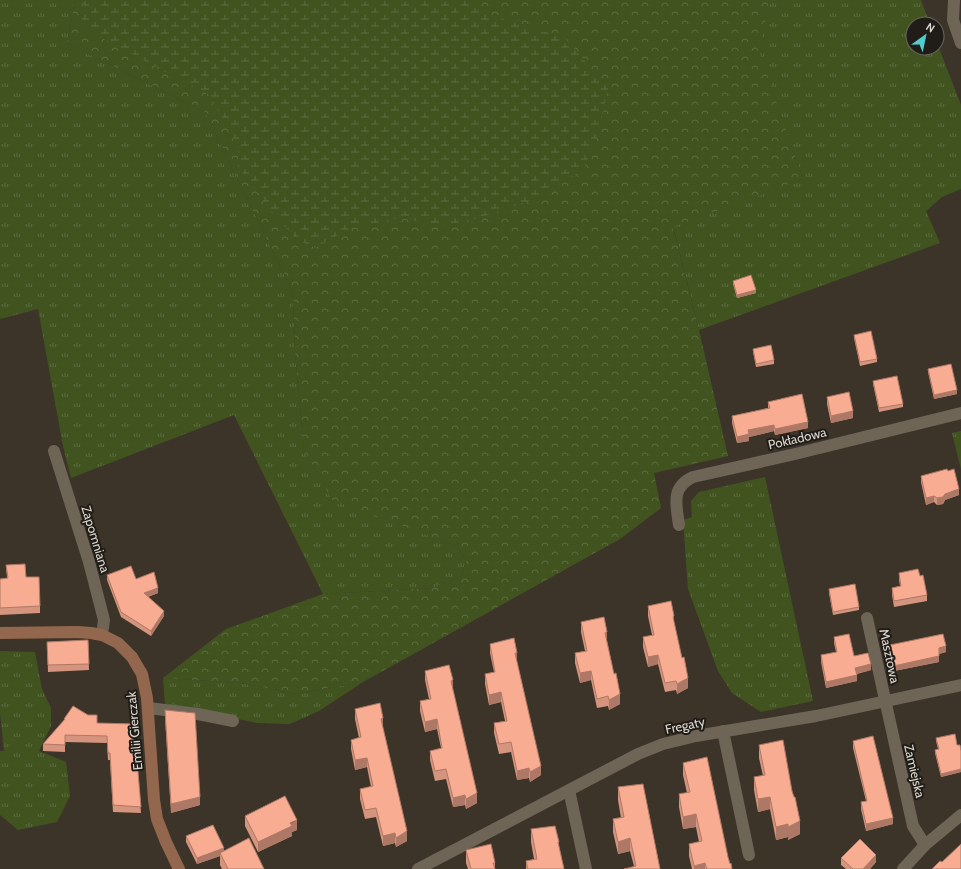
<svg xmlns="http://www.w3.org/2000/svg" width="961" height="869" font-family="Cabin,sans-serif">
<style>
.grass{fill:url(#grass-tufts)}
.forest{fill:url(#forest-crowns)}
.wetland{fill:url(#wetland-marsh)}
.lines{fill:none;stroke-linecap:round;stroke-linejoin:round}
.street{stroke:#6e6557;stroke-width:12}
.secondary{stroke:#93674d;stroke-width:12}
.wall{fill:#d5947d}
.shaded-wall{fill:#ae7866}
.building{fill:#f8ac91;stroke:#ae7866}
.labels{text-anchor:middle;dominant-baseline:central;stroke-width:4;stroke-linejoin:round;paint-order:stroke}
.street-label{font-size:13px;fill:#dcd7cf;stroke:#201c17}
</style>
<defs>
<pattern id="grass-tufts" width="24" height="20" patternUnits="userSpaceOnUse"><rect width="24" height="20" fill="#415420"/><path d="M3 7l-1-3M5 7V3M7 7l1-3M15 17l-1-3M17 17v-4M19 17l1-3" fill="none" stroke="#5c6c3f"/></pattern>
<pattern id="forest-crowns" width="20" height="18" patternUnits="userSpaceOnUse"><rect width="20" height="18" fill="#415420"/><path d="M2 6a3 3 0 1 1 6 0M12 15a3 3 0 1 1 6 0" fill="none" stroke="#5c6c3f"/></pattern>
<pattern id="wetland-marsh" width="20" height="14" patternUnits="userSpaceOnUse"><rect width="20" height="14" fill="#415420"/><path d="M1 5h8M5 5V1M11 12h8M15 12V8" fill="none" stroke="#5c6c3f"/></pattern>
</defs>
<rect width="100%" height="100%" fill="#3c3428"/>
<g class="grass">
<polygon points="0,0 75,0 67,43 205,112 293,293 295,353 304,450 332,499 457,546 466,561 461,576 433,588 323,594 234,415 71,478 63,446 38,309 0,319"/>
<polygon points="770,0 921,0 930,24 913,24 913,48 937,48 937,43 961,105 961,189 942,197 926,211 940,243 699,330 673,226 803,179 758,51"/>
<polygon points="961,431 961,469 952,433"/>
<polygon points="765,477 813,701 761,712 732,693 718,671 688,589 683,520 692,517 691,501 699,492"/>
<polygon points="0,651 35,652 42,689 51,708 51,726 39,751 66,762 70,796 57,822 18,830 0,815 0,751 4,751 0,713"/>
<polygon points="163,678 241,683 296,694 363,682 319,711 290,724 257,723 165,704"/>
</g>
<polygon class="forest" points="75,0 770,0 759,51 803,179 673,227 699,330 728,456 654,473 661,508 620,539 363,682 296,694 241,683 163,678 226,629 323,594 433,588 461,576 466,561 457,546 332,500 304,450 295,353 293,293 205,112 67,43"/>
<polygon class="wetland" points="84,0 465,0 486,14 565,38 608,88 597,138 583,170 531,200 479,218 442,226 400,218 351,228 315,248 296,239 266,205 238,167 238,148 211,96 81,27"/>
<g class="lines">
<g class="street">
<polyline points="954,0 953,20 961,43"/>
<polyline points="54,451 89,562 104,620 102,635"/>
<path d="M679 525C676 504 671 487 693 477L795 454 961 413"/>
<polyline points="867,618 913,826 925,845"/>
<polyline points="148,708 198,714 233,721"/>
<polyline points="723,731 749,855"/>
<polyline points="569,790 586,869"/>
<polyline points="418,869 638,754 663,744 696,736 816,716 961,685"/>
<polyline points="903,869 925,845 961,815"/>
</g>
<polyline class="secondary" points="0,633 77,632 91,633 102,635 118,643 132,657 142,674 147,698 154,800 157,819 166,842 179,869"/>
</g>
<g class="wall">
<polygon points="733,281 756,293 737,298 733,284"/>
<polygon points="854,335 877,359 877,362 860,366 854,338"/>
<polygon points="753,349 774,360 774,364 756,367 753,352"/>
<polygon points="928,369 957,394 934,399 928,372"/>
<polygon points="873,381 903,404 903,407 879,412 873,384"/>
<polygon points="827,397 853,418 831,423 827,404"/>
<polygon points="768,402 808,428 775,435 774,431 749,437 749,441 737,443 732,423 732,416 768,408"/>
<polygon points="921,476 959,495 945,500 943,504 937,505 934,502 926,505 921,482"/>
<polygon points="6,565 26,577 40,606 40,613 0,615 0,579 7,578"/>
<polygon points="899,573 920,576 927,595 927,601 894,607 892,595 892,588 900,586 899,580"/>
<polygon points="107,575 136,579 158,593 148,597 164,616 151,636 121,617 107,580"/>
<polygon points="829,589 859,607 859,610 833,615 829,593"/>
<polygon points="648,606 674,616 674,626 688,688 677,694 676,690 665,692 658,664 648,667 643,647 643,637 652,635 648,616"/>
<polygon points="581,622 607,641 620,704 609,710 608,706 597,708 591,680 580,683 575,663 575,653 585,651 581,632"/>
<polygon points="834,637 854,656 871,670 857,674 857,681 826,688 821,662 821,655 836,652 834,643"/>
<polygon points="88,640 89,670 48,672 47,642"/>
<polygon points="490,644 517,662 541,775 530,782 529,778 517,780 511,752 499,754 494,733 494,723 505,721 501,702 489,705 485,684 485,674 494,672 490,653"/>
<polygon points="885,646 946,652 939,654 939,662 889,672 885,652"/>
<polygon points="425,671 453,690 477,803 466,809 465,805 453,807 446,779 435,781 430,760 430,751 441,748 437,729 425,732 420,711 420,701 429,699 425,680"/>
<polygon points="355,709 383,728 407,841 396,847 395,843 383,846 376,817 365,819 360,799 360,789 371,787 367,767 355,770 351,749 351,740 359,738 355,719"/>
<polygon points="165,710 200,805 171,813 165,718"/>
<polygon points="64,719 97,723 134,724 141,813 113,812 110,760 108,760 107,743 65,742 65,752 43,751 43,744 64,721"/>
<polygon points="936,738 957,745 961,751 961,772 941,777 935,753 935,750 938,749 936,741"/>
<polygon points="853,741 893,824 866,831 861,809 861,802 866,801 853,748"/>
<polygon points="759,745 792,791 800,834 788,840 788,837 776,840 770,809 758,812 754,790 754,777 763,776 759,758"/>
<polygon points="683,763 730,864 732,869 692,869 689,856 689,844 699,842 696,827 683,829 679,807 679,794 687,793 683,775"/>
<polygon points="618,787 660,869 634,866 630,851 618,854 613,832 613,819 621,818 618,800"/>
<polygon points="245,816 297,830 292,832 292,836 258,852 245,826"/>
<polygon points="531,829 559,842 559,847 564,869 526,869 526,861 534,859 531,842"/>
<polygon points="186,836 224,850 264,869 222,869 220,865 220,856 197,864 186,842"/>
<polygon points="466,850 495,863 495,869 468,869 466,863"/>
<polygon points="841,858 876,862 870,869 846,869 841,865"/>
</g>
<g class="shaded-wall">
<polygon points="756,290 756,293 737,298 737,295"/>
<polygon points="957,390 957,394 934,399 934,395"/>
<polygon points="853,411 853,418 831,423 831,416"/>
<polygon points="808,422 808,428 775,435 775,429"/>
<polygon points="774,425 774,431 749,437 749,441 737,443 737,437 748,430"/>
<polygon points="959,489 959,495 945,500 943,504 937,505 937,498 945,494"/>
<polygon points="934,496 934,502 926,505 926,498"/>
<polygon points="158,588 158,593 144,598 144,593"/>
<polygon points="164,611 164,616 151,636 151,631"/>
<polygon points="607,632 607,642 605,633"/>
<polygon points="946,646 946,652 939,654 939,648"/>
<polygon points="515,653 517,653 517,663"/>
<polygon points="658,655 658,664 648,667 648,657"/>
<polygon points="939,656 939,662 889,672 889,667"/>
<polygon points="871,664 871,670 855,674 855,668"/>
<polygon points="591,671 591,680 580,683 580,673"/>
<polygon points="857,675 857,681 826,688 826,682"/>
<polygon points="688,678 688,688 677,694 677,684"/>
<polygon points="453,680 453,690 451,681"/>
<polygon points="501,692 501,702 489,705 489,695"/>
<polygon points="620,694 620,704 609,710 609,700"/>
<polygon points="383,718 383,728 381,719"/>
<polygon points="437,719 437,729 425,732 425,722"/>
<polygon points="367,758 367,767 355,770 355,760"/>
<polygon points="541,766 541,775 530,782 530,772"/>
<polygon points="529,768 529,778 517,780 517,771"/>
<polygon points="961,769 961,772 941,777 941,774"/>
<polygon points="477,793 477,803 466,809 466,799"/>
<polygon points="465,795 465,805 453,807 453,798"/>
<polygon points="200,797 200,805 171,813 171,804"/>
<polygon points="770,797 770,809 758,812 758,799"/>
<polygon points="696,814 696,827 683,829 683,817"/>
<polygon points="893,818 893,824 866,831 866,824"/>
<polygon points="297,820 297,830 292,832 292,836 258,852 258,842"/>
<polygon points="800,821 800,834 788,840 788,827"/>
<polygon points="788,824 788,837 776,840 776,827"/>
<polygon points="407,831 407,841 396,847 396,838"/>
<polygon points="395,833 395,843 383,846 383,836"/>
<polygon points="630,838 630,851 618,854 618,842"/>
<polygon points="224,848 224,854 220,853 220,856 197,864 197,858"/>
<polygon points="876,855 876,862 870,869 863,869"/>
<polygon points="705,863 705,869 694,869 694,866"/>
</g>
<g class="building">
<polygon points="751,275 756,290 737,295 733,281"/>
<polygon points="871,331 877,359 860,362 854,335"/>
<polygon points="771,345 774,360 756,364 753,349"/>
<polygon points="951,364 957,390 934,395 928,369"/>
<polygon points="897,376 903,404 879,408 873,381"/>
<polygon points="849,392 853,411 831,416 827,397"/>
<polygon points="802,394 808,422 775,429 774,425 748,430 749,434 737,437 732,416 770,408 768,402"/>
<polygon points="947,469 948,471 954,469 959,489 945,494 943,497 937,498 934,496 926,498 921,476"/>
<polygon points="25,564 26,577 39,577 40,606 0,608 0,579 8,578 6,565"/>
<polygon points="131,566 136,579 154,572 158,588 144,593 164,611 151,631 121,612 107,575"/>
<polygon points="918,569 920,576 923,575 927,595 894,601 892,588 901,586 899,573"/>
<polygon points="855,584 859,607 833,612 829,589"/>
<polygon points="671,601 674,616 673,617 682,658 684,657 688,678 677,684 676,681 665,683 658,655 648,657 643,637 654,635 648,606"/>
<polygon points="604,617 607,632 605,633 614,674 616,673 620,694 609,700 608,696 597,699 591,671 580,673 575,653 587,651 581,622"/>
<polygon points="849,634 854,656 868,653 871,664 855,668 857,675 826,682 821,655 837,652 834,637"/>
<polygon points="943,634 946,646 939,648 939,656 889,667 885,646"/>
<polygon points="514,638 517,653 515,653 541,766 530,772 529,768 517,771 511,742 499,744 494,723 507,721 501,692 489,695 485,674 495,672 490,644"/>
<polygon points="88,640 89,664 48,665 47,642"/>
<polygon points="449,665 453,680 451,681 477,793 466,799 465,795 453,798 446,769 435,771 430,751 442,748 437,719 425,722 420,701 431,699 425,671"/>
<polygon points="380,703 383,718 381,719 407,831 396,838 395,833 383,836 376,808 365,810 360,789 373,786 367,758 355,760 351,740 361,737 355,709"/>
<polygon points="73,706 88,715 97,715 97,723 134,724 141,807 113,805 110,753 108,753 107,736 65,735 65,745 43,744 65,719 64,719"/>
<polygon points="165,710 195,713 200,797 171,804"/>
<polygon points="955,734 957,745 960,745 961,751 961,769 941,774 935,750 939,749 936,738"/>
<polygon points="873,736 893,818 866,824 861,802 867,801 853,741"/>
<polygon points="783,740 792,791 794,797 795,797 800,821 788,827 788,824 776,827 770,797 758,799 754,777 765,775 759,745"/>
<polygon points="707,757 728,857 730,864 731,863 732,869 707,869 705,863 694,866 689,844 702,841 696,814 683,817 679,794 690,792 683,763"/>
<polygon points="643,784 660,869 624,869 636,866 630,838 618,842 613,819 624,817 618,787"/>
<polygon points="285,796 297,820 290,823 292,826 258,842 245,816"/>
<polygon points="213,825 224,848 197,858 186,836"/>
<polygon points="555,826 559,842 558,842 564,869 528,869 526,861 537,859 531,829"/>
<polygon points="249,838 264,869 228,869 220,853"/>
<polygon points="860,839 876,855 863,869 853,869 841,858"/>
<polygon points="491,844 495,863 493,863 495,869 471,869 466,850"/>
<polygon points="961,844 961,869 932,869 940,861 942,862"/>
</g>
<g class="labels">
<g class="street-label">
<text transform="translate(797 438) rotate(-13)">Pokładowa</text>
<text transform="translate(96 539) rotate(73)">Zapomniana</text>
<text transform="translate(890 656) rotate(78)">Masztowa</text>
<text transform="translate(685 725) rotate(-12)">Fregaty</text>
<text transform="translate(134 731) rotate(-95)">Emilii Gierczak</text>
<text transform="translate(915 771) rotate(77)">Zamiejska</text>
</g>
</g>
<g transform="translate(925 36) rotate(33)"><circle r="19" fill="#201c17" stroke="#6b6761"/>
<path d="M0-3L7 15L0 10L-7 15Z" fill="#52cdce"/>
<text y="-6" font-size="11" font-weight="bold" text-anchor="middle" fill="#dcd7cf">N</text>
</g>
</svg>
